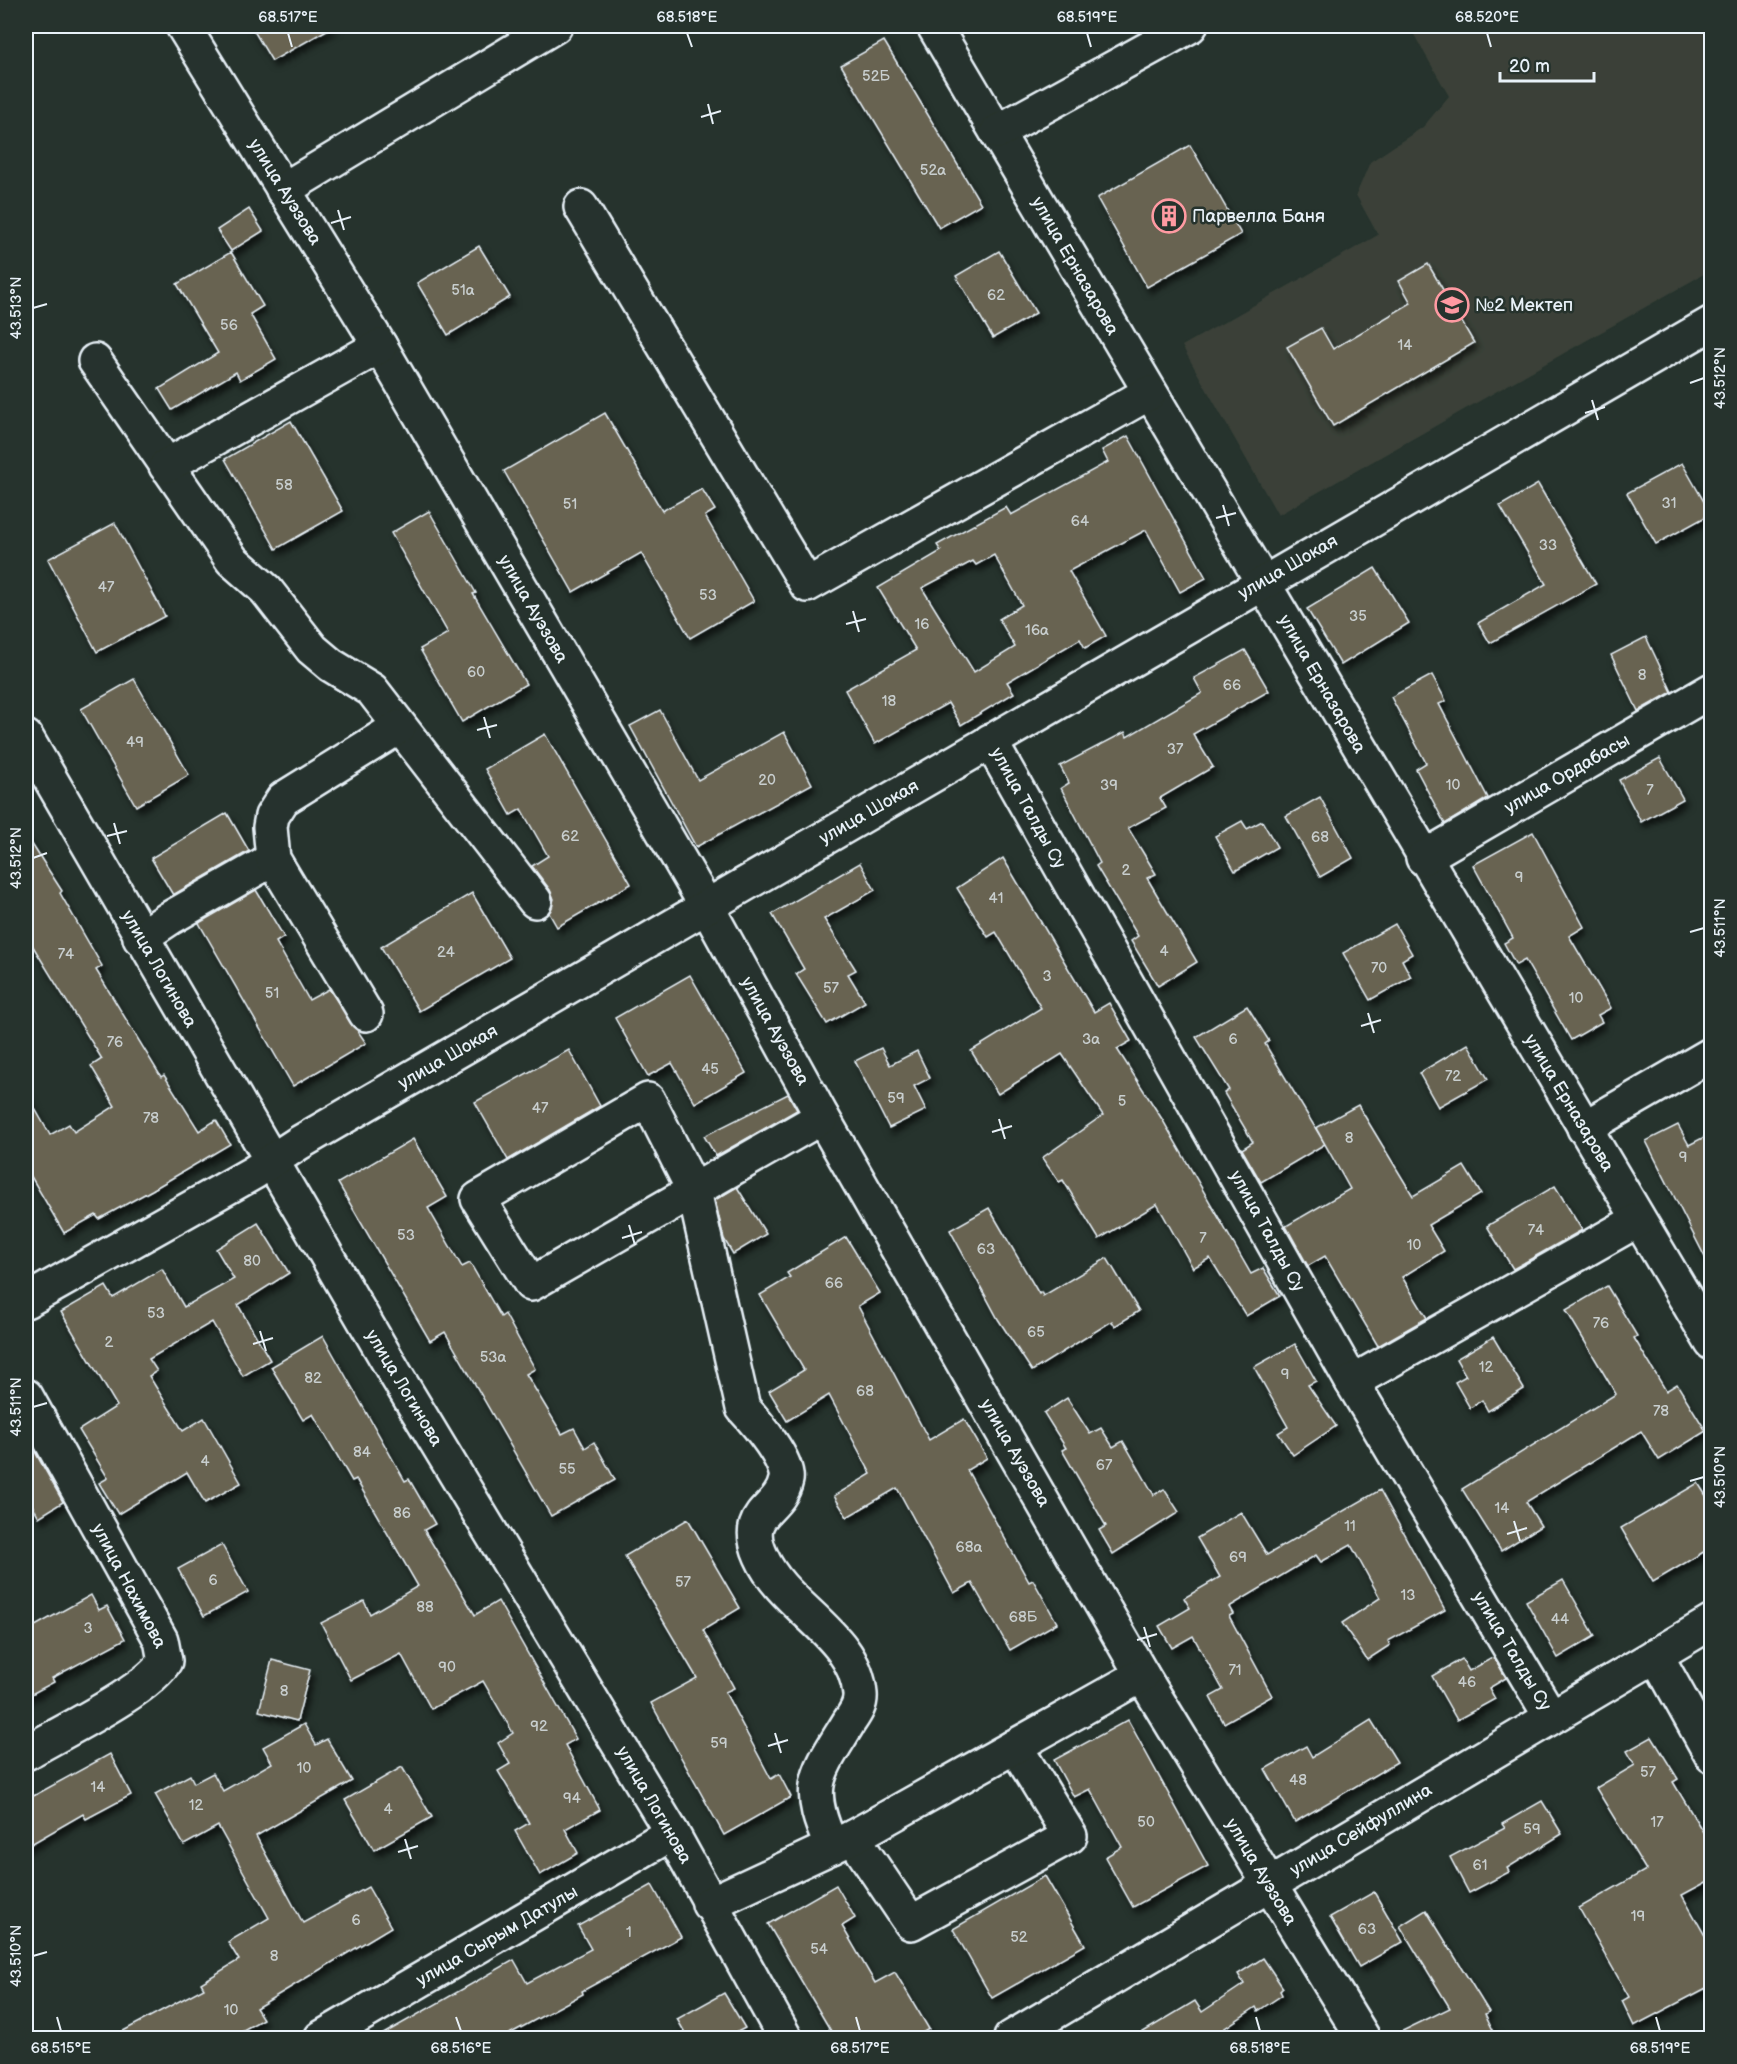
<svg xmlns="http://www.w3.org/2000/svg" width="1737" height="2064" font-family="'Balsamiq Sans',sans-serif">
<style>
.built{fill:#3a4138}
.building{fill:#686351;stroke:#e8f1f8;stroke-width:1.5;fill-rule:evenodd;filter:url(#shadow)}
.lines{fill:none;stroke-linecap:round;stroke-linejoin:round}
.street-casing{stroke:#e8f1f8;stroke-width:38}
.secondary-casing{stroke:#e8f1f8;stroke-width:38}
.street{stroke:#26332d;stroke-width:33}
.secondary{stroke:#26332d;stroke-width:33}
.ticks{fill:none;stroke:#e8f1f8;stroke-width:2}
.labels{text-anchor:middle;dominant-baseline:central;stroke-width:5;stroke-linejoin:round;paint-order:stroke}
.number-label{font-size:15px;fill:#c8cece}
.street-label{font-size:18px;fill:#e8f1f8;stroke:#26332d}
.poi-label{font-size:18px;fill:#e8f1f8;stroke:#26332d;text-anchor:start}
.neatline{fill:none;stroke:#e8f1f8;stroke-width:2}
.ticks-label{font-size:15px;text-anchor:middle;fill:#e8f1f8}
</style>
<defs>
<filter id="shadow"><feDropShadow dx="3.5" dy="6" stdDeviation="3" flood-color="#0009"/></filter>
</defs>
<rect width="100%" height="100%" fill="#26332d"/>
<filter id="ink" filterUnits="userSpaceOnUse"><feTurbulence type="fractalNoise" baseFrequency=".0167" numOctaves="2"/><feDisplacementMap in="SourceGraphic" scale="12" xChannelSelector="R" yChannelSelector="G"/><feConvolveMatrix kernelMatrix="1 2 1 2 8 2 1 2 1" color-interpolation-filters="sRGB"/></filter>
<g filter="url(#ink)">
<polygon class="built" points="1409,26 1711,26 1711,270 1278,515 1182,346 1378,235 1356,195 1370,162 1423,127 1449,96"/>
<g class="building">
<polygon points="251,26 334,26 272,61"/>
<polygon points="884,41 981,204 939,228 841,65"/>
<polygon points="1190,145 1241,234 1147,287 1097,198"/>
<polygon points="249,209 263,231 231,251 217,230"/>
<polygon points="479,246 510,297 448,335 417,283"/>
<polygon points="999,251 1036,313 993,338 956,276"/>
<polygon points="231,252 263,306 250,314 276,359 240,380 236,372 172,410 159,389 218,353 177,284"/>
<polygon points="1428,264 1474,343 1333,426 1287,347 1321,328 1333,349 1411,303 1399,281"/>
<polygon points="605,413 662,511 702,489 715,510 705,516 754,601 690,638 641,553 573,592 504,471"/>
<polygon points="291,421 343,511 276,549 225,459"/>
<path d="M1128 436 1206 578 1180 592 1146 530 1069 571 1106 636 1085 648 1080 639 1007 682 1014 693 961 725 948 703 875 744 845 690 916 650 878 588 941 551 937 545 1006 507 1011 515 1108 462 1102 450ZM994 555 1022 605 999 619 1015 647 974 672 922 588 973 561 976 565Z"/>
<polygon points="1682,463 1711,514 1656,544 1627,493"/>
<polygon points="1538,484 1596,584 1490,643 1478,623 1546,584 1500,506"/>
<polygon points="429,511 476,593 473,594 526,684 462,722 420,649 448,633 391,533"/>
<polygon points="115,523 165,616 97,652 48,559"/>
<polygon points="1375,568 1409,623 1341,665 1307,609"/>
<polygon points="1646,637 1672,692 1638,711 1611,655"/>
<polygon points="1245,650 1269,691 1193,734 1213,767 1160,798 1166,808 1128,828 1156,874 1147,878 1197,962 1158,986 1131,941 1138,936 1096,866 1100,863 1061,788 1069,783 1060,766 1125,732 1127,737 1202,693 1194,678"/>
<polygon points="1432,675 1446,701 1439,704 1488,798 1445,824 1416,769 1426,763 1391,697"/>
<polygon points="134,679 189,775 136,806 81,709"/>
<polygon points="660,710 698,780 784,732 812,784 696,847 630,726"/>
<polygon points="545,734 631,884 557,927 549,913 554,899 550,890 532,866 548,856 521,809 511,815 485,769"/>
<polygon points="1660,758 1683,799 1641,822 1619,780"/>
<polygon points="1320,797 1353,858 1320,877 1286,816"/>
<polygon points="227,813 249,851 173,895 151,858"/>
<polygon points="1242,821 1247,829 1262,821 1277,847 1235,871 1215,836"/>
<polygon points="1533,832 1584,927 1569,936 1611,1008 1598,1015 1602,1022 1571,1040 1525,960 1516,965 1504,943 1513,938 1473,865"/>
<polygon points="26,835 62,891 60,893 102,966 96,970 161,1077 164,1075 199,1131 216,1120 230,1144 152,1190 99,1219 96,1215 64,1233 26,1168 26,1093 50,1135 69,1124 74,1132 115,1106 91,1066 102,1059 26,935"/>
<polygon points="1003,858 1094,1012 1109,1003 1131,1041 1117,1049 1162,1119 1251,1274 1263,1268 1280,1296 1246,1316 1210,1258 1193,1268 1157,1204 1099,1239 1063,1180 1059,1182 1042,1158 1103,1115 1062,1054 998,1094 971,1051 1041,1008 996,932 988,937 957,888"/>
<polygon points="860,863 875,890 824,919 856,970 848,974 865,1002 827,1024 796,974 804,969 772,914"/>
<polygon points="256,890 284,937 276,942 309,1000 329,989 366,1043 293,1086 199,923"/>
<polygon points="472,893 510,958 419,1011 381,947"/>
<polygon points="1395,924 1412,954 1402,960 1411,977 1370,1000 1343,953"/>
<polygon points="690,975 746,1073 695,1103 672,1063 648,1076 615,1018"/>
<polygon points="1247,1006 1269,1041 1265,1044 1325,1144 1261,1182 1242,1149 1253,1142 1224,1093 1229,1090 1196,1037"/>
<polygon points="1468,1044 1488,1079 1438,1107 1419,1073"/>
<polygon points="881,1048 890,1065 917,1051 930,1078 914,1086 926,1110 889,1128 855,1061"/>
<polygon points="569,1050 600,1106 508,1160 475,1102"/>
<polygon points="788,1094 797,1110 716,1156 704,1136"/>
<polygon points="1358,1105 1413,1196 1464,1166 1481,1194 1428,1225 1444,1251 1402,1277 1427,1318 1378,1346 1325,1256 1308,1266 1286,1226 1350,1189 1316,1128"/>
<polygon points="1678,1125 1689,1145 1712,1133 1712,1271 1646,1141"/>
<polygon points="413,1139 447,1197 428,1208 462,1267 470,1263 501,1317 505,1314 535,1369 526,1374 562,1434 574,1428 585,1448 594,1442 615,1480 551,1516 445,1332 430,1341 338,1183"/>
<polygon points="1555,1186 1582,1230 1513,1269 1487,1226"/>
<polygon points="737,1187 766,1234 733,1254 724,1239 715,1200"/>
<polygon points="989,1208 1039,1294 1041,1292 1043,1296 1107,1258 1139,1311 1115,1326 1112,1321 1032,1371 998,1319 950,1230"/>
<polygon points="258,1223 289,1273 238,1305 270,1360 243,1376 212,1322 149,1359 157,1371 149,1376 183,1431 204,1418 241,1483 205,1503 187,1472 118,1514 99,1483 108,1478 79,1430 117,1406 61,1312 106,1286 113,1298 162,1269 184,1307 234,1279 216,1249"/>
<polygon points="846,1237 880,1293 858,1306 929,1440 964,1419 987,1458 967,1470 1029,1582 1033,1580 1057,1623 1010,1650 972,1583 954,1593 897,1488 847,1517 834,1496 871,1474 829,1395 787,1421 769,1391 804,1370 760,1295 790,1277 787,1273"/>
<polygon points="1607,1286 1637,1336 1634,1338 1666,1391 1677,1384 1706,1431 1659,1460 1641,1431 1526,1502 1541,1526 1501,1551 1462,1489 1616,1394 1566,1310"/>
<polygon points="323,1336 405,1481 409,1479 435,1524 424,1530 475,1615 498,1601 576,1739 565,1745 600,1810 565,1829 578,1853 540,1875 515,1831 529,1823 498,1771 510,1764 498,1743 513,1733 483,1681 431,1709 401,1654 351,1680 321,1623 364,1601 370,1614 418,1586 356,1479 352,1481 313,1414 303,1420 271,1367"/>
<polygon points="1493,1337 1524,1389 1488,1411 1482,1400 1470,1408 1455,1382 1466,1376 1456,1359"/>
<polygon points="1295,1344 1316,1381 1308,1385 1336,1426 1293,1455 1278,1433 1288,1427 1254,1367"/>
<polygon points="1067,1398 1090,1434 1101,1428 1113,1447 1123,1441 1154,1495 1164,1489 1179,1512 1113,1554 1099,1530 1106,1526 1062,1450 1066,1448 1044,1413"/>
<polygon points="26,1436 63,1502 39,1517 26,1494"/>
<polygon points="1698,1483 1712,1505 1712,1547 1653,1582 1621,1528"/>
<polygon points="1380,1490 1445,1610 1388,1641 1390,1645 1367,1660 1342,1623 1380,1598 1351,1545 1321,1562 1316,1555 1229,1607 1233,1614 1229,1616 1272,1696 1224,1723 1210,1697 1223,1690 1193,1636 1172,1648 1159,1626 1190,1608 1184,1598 1220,1577 1197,1538 1241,1512 1267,1555"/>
<polygon points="688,1519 740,1608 703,1630 734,1688 725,1692 771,1779 779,1774 791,1797 724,1835 651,1703 697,1678 625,1556"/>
<polygon points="222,1545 248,1592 204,1616 178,1569"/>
<polygon points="1563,1580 1595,1636 1558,1658 1526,1601"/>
<polygon points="91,1595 99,1610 107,1606 125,1639 52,1678 54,1682 26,1697 26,1631"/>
<polygon points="1494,1657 1506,1678 1489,1688 1495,1699 1457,1720 1432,1676 1462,1659 1469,1671"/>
<polygon points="272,1660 310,1670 297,1721 259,1711"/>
<polygon points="1128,1720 1208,1866 1133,1907 1105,1857 1122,1847 1090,1789 1074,1797 1054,1760"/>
<polygon points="1371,1720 1397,1762 1295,1822 1265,1769 1306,1746 1312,1757"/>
<polygon points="304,1724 316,1745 327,1739 352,1781 256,1836 303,1923 368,1887 391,1927 256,2008 263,2019 229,2038 110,2038 204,1988 201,1983 239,1960 228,1942 269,1918 218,1826 184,1845 155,1794 190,1775 194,1783 213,1773 223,1791 272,1763 263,1747"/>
<polygon points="1652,1737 1678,1779 1673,1782 1703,1832 1712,1827 1712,1879 1682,1895 1712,1948 1712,1985 1634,2026 1622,2001 1629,1997 1579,1908 1646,1870 1596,1788 1635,1765 1627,1751"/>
<polygon points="110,1754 131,1795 86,1819 83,1814 26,1847 26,1800"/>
<polygon points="402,1767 432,1817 374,1850 345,1800"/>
<polygon points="1542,1801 1562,1834 1507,1868 1509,1872 1469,1893 1450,1857 1505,1828 1502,1824"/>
<polygon points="1045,1876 1085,1945 992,1998 953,1929"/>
<polygon points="652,1885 681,1937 582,1991 583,1994 502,2038 376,2038 514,1960 527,1983 591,1949 578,1926"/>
<polygon points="836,1885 855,1918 842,1926 875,1983 895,1972 929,2029 913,2038 835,2038 768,1924"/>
<polygon points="1374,1892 1403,1942 1359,1967 1330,1917"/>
<polygon points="1426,1910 1489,2012 1485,2014 1497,2038 1388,2038 1450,2008 1400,1926"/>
<polygon points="1263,1958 1283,1988 1280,1991 1282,1995 1258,2011 1256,2007 1216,2034 1218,2038 1133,2038 1195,2001 1202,2012 1244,1984 1238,1974"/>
<polygon points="724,1993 745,2028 726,2038 688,2038 677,2019"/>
</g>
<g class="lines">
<defs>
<g id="street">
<polyline points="183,26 380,346 707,907 822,1117 1142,1675 1363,2038"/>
<polyline points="934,26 1712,1343"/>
<polyline points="997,132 1190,26"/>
<polyline points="283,190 555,26"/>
<polyline points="581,207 807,585 1149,393"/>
<polyline points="95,361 232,560 266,590 312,649 331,665 372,690 535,901"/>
<polyline points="166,466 380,346"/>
<polyline points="26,737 396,1375 672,1833 785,2038"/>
<polyline points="990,741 1352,1382 1551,1717"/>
<polyline points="1423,858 1712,690"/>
<polyline points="140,938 170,918 273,859"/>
<polyline points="366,1014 273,859 270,827 272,816 283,799 399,727"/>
<path d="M822 1117 531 1284 478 1199 648 1100 694 1191 743 1408C756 1422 790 1462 786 1480 779 1513 741 1511 761 1556 784 1609 855 1633 860 1694 861 1705 855 1713 849 1722 816 1776 804 1786 832 1847"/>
<polyline points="1584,1128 1712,1054"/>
<polyline points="26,1301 253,1173 299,1143 1712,323"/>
<polyline points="1352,1382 1638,1220"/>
<path d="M26 1396 161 1640 165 1661C148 1691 59 1733 26 1753"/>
<polyline points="1656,1655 1712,1756"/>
<polyline points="853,1837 911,1923 1070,1836 1015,1746"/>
<polyline points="709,1904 853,1837 1142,1675"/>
<polyline points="321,2038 672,1833"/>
</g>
<polyline id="secondary" points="1011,2038 1712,1622"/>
</defs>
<use href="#street" class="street-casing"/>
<use href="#secondary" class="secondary-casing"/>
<use href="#street" class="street"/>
<use href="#secondary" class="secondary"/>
</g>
</g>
<path class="ticks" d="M288 33 292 47M687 33 692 47M1087 33 1091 47M1487 33 1491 47M708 104 713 124M701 117 721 111M338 210 344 230M331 223 351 217M33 308 47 304M1690 383 1704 378M1592 400 1598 420M1585 413 1605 407M1223 505 1229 526M1216 518 1236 513M853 611 859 632M846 624 866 619M484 717 490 738M477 730 497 725M114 823 120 844M107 836 127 831M33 858 47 853M1690 932 1704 928M1368 1013 1374 1033M1361 1026 1381 1020M999 1119 1005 1139M992 1132 1012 1126M629 1225 635 1245M622 1238 642 1232M260 1331 266 1351M253 1344 273 1338M33 1407 47 1403M1690 1481 1704 1477M1514 1521 1520 1541M1507 1534 1527 1528M1144 1627 1150 1647M1137 1640 1157 1634M775 1733 781 1753M768 1746 788 1740M405 1839 411 1859M398 1852 418 1846M33 1956 47 1952M57 2017 61 2031M456 2017 461 2031M856 2017 860 2031M1256 2017 1260 2031M1656 2017 1660 2031"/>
<defs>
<symbol id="building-ring" viewBox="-11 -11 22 22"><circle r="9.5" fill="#26332d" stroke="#ff9aa2" stroke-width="1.5"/><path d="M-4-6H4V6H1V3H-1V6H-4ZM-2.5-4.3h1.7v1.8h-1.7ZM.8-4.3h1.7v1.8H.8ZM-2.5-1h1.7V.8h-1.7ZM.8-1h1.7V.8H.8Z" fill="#ff9aa2"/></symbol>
<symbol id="school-ring" viewBox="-11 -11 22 22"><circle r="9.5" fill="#26332d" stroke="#ff9aa2" stroke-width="1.5"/><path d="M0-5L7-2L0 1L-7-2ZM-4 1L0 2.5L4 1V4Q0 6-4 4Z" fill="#ff9aa2"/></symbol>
</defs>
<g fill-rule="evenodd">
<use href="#building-ring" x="1150" y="197" width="38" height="38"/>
<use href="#school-ring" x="1433" y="286" width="38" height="38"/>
</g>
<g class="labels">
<g class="number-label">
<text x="876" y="76">52Б</text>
<text x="933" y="170">52а</text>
<text x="463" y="290">51а</text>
<text x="996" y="295">62</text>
<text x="229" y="325">56</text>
<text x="1405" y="345">14</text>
<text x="284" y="485">58</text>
<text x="1669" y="503">31</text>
<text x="570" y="504">51</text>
<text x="1080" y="521">64</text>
<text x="1548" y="545">33</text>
<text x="106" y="587">47</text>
<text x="708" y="595">53</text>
<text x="1358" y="616">35</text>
<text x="922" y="624">16</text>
<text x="1037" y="630">16а</text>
<text x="476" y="672">60</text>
<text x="1642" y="675">8</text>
<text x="1232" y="685">66</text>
<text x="889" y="701">18</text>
<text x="135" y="742">49</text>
<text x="1175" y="749">37</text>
<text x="767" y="780">20</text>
<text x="1109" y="785">39</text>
<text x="1453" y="785">10</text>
<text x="1650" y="790">7</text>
<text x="570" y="836">62</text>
<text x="1320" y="837">68</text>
<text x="1126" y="870">2</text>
<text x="1519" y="877">9</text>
<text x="996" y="898">41</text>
<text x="1164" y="951">4</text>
<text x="446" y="952">24</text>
<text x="66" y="954">74</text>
<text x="1379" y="968">70</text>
<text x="1047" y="976">3</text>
<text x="831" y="988">57</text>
<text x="272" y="993">51</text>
<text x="1576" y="998">10</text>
<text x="1091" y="1039">3а</text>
<text x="1233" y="1039">6</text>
<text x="115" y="1042">76</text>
<text x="710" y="1069">45</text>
<text x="1453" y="1076">72</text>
<text x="896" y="1098">59</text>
<text x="1122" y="1101">5</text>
<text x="540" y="1108">47</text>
<text x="151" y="1118">78</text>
<text x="1349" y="1138">8</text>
<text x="1683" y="1157">9</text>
<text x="1536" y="1230">74</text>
<text x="406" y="1235">53</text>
<text x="1203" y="1238">7</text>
<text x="1414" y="1245">10</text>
<text x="986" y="1249">63</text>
<text x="252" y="1261">80</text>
<text x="834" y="1283">66</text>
<text x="156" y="1313">53</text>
<text x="1601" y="1323">76</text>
<text x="1036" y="1332">65</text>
<text x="109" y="1342">2</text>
<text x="493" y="1357">53а</text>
<text x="1486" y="1367">12</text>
<text x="1285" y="1374">9</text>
<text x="313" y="1378">82</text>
<text x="865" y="1391">68</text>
<text x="1661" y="1411">78</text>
<text x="362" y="1452">84</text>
<text x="205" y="1461">4</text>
<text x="1104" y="1465">67</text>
<text x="567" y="1469">55</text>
<text x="1502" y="1508">14</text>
<text x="402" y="1513">86</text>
<text x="1350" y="1526">11</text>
<text x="969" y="1547">68а</text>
<text x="1238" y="1557">69</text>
<text x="213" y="1580">6</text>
<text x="683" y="1582">57</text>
<text x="1408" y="1595">13</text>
<text x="425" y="1607">88</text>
<text x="1023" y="1617">68Б</text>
<text x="1560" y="1619">44</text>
<text x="88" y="1628">3</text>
<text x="447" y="1667">90</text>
<text x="1235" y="1670">71</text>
<text x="1467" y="1682">46</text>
<text x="284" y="1691">8</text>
<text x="539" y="1726">92</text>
<text x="719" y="1743">59</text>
<text x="304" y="1768">10</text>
<text x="1648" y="1772">57</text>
<text x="1298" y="1780">48</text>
<text x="98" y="1787">14</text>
<text x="572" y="1798">94</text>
<text x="196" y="1805">12</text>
<text x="388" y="1809">4</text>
<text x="1146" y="1822">50</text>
<text x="1657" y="1822">17</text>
<text x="1532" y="1829">59</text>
<text x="1480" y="1865">61</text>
<text x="1638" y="1916">19</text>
<text x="356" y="1920">6</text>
<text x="1367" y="1929">63</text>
<text x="629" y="1932">1</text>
<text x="1019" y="1937">52</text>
<text x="819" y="1949">54</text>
<text x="274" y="1956">8</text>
<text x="231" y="2010">10</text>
</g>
<g class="street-label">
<text transform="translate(285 192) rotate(58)">улица Ауэзова</text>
<text transform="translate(1075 266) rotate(60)">улица Ерназарова</text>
<text transform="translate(1288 567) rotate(-30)">улица Шокая</text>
<text transform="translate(533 609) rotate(60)">улица Ауэзова</text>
<text transform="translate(1322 684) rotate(60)">улица Ерназарова</text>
<text transform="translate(1567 774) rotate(-30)">улица Ордабасы</text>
<text transform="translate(1028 808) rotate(61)">улица Талды Су</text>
<text transform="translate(869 812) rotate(-30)">улица Шокая</text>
<text transform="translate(159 969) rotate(60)">улица Логинова</text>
<text transform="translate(775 1031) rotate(61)">улица Ауэзова</text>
<text transform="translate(448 1057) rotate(-30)">улица Шокая</text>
<text transform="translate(1569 1103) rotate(59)">улица Ерназарова</text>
<text transform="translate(1267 1231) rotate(61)">улица Талды Су</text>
<text transform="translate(404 1388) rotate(59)">улица Логинова</text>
<text transform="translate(1015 1453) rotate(60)">улица Ауэзова</text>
<text transform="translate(129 1586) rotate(62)">улица Нахимова</text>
<text transform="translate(1512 1651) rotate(59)">улица Талды Су</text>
<text transform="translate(654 1805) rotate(60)">улица Логинова</text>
<text transform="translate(1361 1830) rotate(-31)">улица Сейфуллина</text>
<text transform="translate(1261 1872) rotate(59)">улица Ауэзова</text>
<text transform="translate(497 1936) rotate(-30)">улица Сырым Датулы</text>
</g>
<g class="poi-label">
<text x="1192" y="216">Парвелла Баня</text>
<text x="1475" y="305">№2 Мектеп</text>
</g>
</g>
<rect width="1737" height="2064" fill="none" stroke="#26332d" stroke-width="66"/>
<path d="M1500 72v9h94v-9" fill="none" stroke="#e8f1f8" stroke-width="3"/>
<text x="1509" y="72" font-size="18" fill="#e8f1f8" stroke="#26332d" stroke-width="4.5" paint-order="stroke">20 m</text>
<rect x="33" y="33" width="1671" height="1998" class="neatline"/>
<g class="ticks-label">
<text x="288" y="22">68.517°E</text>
<text x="687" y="22">68.518°E</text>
<text x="1087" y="22">68.519°E</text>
<text x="1487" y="22">68.520°E</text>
<text transform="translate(16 308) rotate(-90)" y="5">43.513°N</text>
<text transform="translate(1720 378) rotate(-90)" y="5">43.512°N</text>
<text transform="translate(16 858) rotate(-90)" y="5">43.512°N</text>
<text transform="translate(1720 928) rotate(-90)" y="5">43.511°N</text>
<text transform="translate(16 1407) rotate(-90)" y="5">43.511°N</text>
<text transform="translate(1720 1477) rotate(-90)" y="5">43.510°N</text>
<text transform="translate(16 1956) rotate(-90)" y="5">43.510°N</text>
<text x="61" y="2053">68.515°E</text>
<text x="461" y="2053">68.516°E</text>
<text x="860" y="2053">68.517°E</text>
<text x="1260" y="2053">68.518°E</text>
<text x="1660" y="2053">68.519°E</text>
</g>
</svg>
